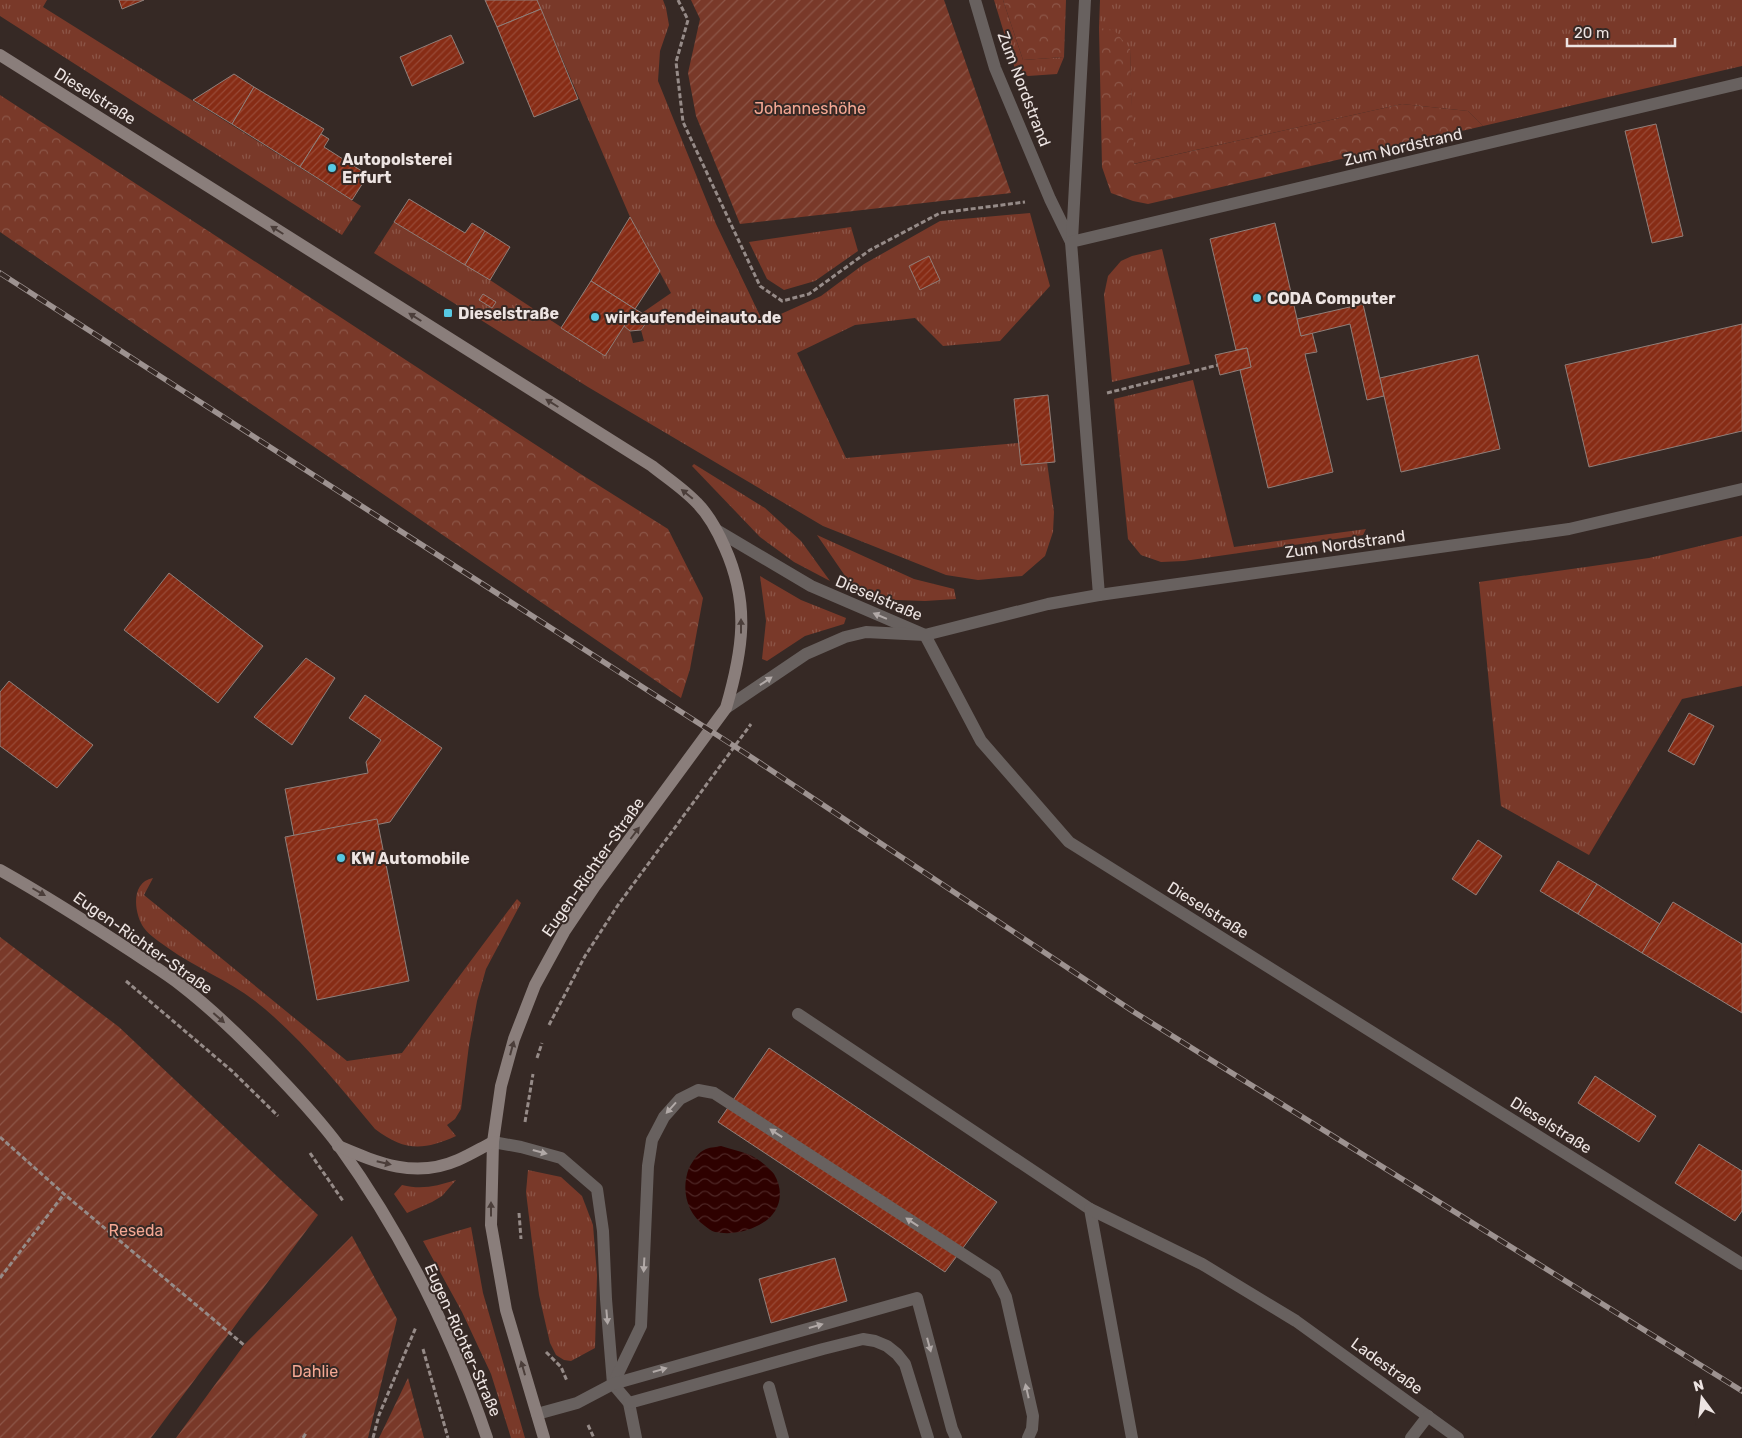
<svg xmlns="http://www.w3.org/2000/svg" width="1742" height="1438" font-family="Rubik,sans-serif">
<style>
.grass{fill:url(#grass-tufts)}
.forest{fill:url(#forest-crowns)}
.garden{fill:url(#garden-furrows)}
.water{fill:url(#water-waves)}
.building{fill:url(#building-hatch);stroke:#8f7f7a}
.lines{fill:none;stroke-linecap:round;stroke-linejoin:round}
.path{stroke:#968b88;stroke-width:3;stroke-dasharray:5 2.5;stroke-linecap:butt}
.lane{stroke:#68615f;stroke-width:12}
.street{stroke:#68615f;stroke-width:12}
.secondary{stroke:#8a7e7b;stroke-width:12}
.rail-casing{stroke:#9d9290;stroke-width:5.5}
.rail{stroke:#362925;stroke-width:4;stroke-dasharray:11;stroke-linecap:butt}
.oneway{fill:#4b3e3a}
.oneway2{fill:#b1a9a7}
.poi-dot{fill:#57c9e3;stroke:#362925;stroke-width:2}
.labels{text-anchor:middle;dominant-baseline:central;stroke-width:4;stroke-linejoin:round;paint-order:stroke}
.street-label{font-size:16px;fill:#ede4e2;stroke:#362925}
.park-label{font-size:16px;fill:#f5a894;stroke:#362925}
.poi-label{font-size:16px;font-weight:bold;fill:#ede4e2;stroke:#362925;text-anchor:start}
</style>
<defs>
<pattern id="grass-tufts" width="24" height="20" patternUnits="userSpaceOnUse" patternTransform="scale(1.25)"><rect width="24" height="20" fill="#793929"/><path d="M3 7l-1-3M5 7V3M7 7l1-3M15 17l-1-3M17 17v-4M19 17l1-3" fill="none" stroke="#8c5648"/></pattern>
<pattern id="forest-crowns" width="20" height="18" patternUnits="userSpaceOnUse" patternTransform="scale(1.25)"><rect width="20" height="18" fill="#793929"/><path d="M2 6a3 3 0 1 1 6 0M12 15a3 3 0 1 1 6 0" fill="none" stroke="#8c5648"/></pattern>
<pattern id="garden-furrows" width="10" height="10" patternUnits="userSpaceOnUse" patternTransform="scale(1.25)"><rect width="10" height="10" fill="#793929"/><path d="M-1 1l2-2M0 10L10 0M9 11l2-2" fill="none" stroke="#8c5648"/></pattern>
<pattern id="water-waves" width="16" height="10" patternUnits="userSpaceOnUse" patternTransform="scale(1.25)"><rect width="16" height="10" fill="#2e0100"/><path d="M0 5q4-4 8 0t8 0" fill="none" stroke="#4d2625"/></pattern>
<pattern id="building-hatch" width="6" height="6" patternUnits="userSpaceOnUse" patternTransform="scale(1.25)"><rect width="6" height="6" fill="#872c15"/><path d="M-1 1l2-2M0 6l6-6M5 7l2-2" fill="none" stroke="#984a37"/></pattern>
</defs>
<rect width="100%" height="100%" fill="#362925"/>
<g class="grass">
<polygon points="0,0 47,0 43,7 361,206 342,235 0,16"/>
<polygon points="537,0 663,0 666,8 669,25 660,51 658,81 716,224 763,322 821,296 864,264 940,221 1030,213 1050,286 1000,341 943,346 915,318 855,325 797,353 846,458 1019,443 1047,462 1054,512 1053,532 1045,556 1022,576 978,580 946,575 823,526 588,387 374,253 394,222 490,280 605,356 624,326 630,331 633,343 644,341 641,330 646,323 642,313 671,293 630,217"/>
<polygon points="994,0 1003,0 1023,60 1064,57 1057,74 1028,76 1015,69"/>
<polygon points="1100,0 1742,0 1742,66 1483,126 1468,111 1402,104 1133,164 1130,49 1099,28"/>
<polygon points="851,227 858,251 815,281 784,290 767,279 749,242"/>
<polygon points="1162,249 1190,364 1112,382 1104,295 1108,276 1121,261 1132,256"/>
<polygon points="1193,380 1234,547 1366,529 1363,535 1184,561 1161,562 1141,555 1128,539 1114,399"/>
<polygon points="694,464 765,508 801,541 830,581 794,562 760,537 692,466"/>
<polygon points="817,535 914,579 954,589 956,599 925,601 895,600 869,593 852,586"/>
<polygon points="1742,536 1742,686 1682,699 1589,855 1501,806 1479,582 1649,558"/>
<polygon points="760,576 801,600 846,618 844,624 805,636 767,661 762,659 766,621"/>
<path d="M153 878 144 895 347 1061 402 1053 517 899 521 903 486 969 477 1001 469 1045 461 1109 455 1119 447 1125 456 1136C423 1151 404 1151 375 1129 337 1084 301 1037 255 1001 228 980 196 968 168 948 160 942 150 936 144 928 134 914 130 882 153 878Z"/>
<polygon points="528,1170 561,1177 582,1196 593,1225 597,1275 595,1348 571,1361 564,1360 556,1355 550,1343 539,1295 532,1242 526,1192"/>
<path d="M456 1180 442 1196 432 1202 407 1213 394 1194 402 1185C422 1190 437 1186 456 1180Z"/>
<polygon points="471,1227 483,1293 525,1438 511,1438 491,1374 462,1312 423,1241"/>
</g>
<g class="forest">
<polygon points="1003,0 1066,0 1064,57 1023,60"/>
<polygon points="1099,28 1114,30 1130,49 1134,164 1402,104 1468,111 1483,126 1148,204 1133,201 1111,193 1102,167"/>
<polygon points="0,95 579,473 668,529 703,598 690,669 681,698 0,232"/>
</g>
<g class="garden">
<polygon points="691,0 944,0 1011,193 740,224 696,116 688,73 700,19"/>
<polygon points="0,937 119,1027 318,1215 151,1438 0,1438"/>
<polygon points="352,1236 397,1319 368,1438 176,1438 244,1345"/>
<polygon points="408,1378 424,1438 379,1438"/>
</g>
<path class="water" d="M721 1146C734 1150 750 1153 760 1161 765 1165 771 1170 774 1174 786 1194 779 1215 759 1225 746 1232 730 1235 715 1232 711 1231 708 1228 705 1226 686 1213 681 1189 689 1168 693 1161 698 1152 706 1149 711 1147 717 1147 721 1146Z"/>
<g class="building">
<polygon points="119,0 144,0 122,9"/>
<polygon points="485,0 537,0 541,9 497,27"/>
<polygon points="541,9 578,99 534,117 497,27"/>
<polygon points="451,35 464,63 412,86 400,57"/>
<polygon points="234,74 254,87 232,124 193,100"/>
<polygon points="254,87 324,129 300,167 232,124"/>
<polygon points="1656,124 1683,236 1652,243 1625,131"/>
<polygon points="321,134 329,139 324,147 368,175 352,200 300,167"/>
<polygon points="409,199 465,233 472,223 485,231 465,265 394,222"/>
<polygon points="630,217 660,271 635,309 591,281"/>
<polygon points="1275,223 1301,336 1312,332 1317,352 1305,354 1333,472 1268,488 1240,370 1251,367 1247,348 1236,350 1210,239"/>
<polygon points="485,231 510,247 490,280 465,265"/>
<polygon points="929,256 940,280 920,290 909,266"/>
<polygon points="591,281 635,309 605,356 561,328"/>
<polygon points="483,294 496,302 492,308 479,300"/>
<polygon points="1363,304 1384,396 1367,400 1350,324 1301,336 1297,319"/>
<polygon points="635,309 642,313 646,323 641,330 630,331 624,326"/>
<polygon points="1742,324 1742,431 1589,467 1565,365"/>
<polygon points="1247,348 1251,367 1220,375 1215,355"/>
<polygon points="1478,355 1500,449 1401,472 1380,378"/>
<polygon points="1048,395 1055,462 1021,465 1014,399"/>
<polygon points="169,573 263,646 218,703 124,630"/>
<polygon points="306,658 335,678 292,745 254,717"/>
<polygon points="9,681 93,745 57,788 0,746 0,692"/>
<polygon points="365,695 442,748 390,822 295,841 285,789 368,773 366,762 381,740 349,718"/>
<polygon points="1689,713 1714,726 1694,765 1668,751"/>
<polygon points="377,819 409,981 317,1000 285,837"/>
<polygon points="1478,840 1502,856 1476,895 1452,879"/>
<polygon points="1558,861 1597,884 1578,914 1540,891"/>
<polygon points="1597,884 1660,924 1642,953 1578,914"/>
<polygon points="1673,902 1742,944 1742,1013 1642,953"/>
<polygon points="769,1048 997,1202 945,1272 718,1122"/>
<polygon points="1595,1076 1656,1116 1639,1142 1578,1103"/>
<polygon points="1699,1144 1742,1171 1742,1211 1735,1221 1675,1183"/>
<polygon points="835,1258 847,1301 771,1323 759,1279"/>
</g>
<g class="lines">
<g class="path">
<polyline points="678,0 688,20 676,62 683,122 760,286 782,301 809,294 870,250 940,213 1025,202"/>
<polyline points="1107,393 1218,365"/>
<polyline points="126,981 232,1071 278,1116"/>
<polyline points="549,1025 585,956 618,905 751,724"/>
<polyline points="537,1058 542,1043"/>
<polyline points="525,1122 533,1074"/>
<polyline points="0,1137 64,1194 244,1345"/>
<polyline points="310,1153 343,1201"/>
<polyline points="519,1213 521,1239"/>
<polyline points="0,1278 64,1194"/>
<polyline points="423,1349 448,1438"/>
<polyline points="546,1352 561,1367 567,1381"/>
<polyline points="588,1425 594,1438"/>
<polyline points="303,1438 306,1433"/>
<polyline points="373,1438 379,1415 416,1327"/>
</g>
<g class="lane">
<polyline points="975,0 995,68 1050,199 1071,242"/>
<polyline points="1072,240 1085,0"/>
<polyline points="1099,595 1071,242 1742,83"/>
<polyline points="798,1014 1090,1209 1132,1438"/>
<polyline points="493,1142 521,1147 561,1158 597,1189 603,1231 606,1299 613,1384 629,1403 636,1438"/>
<polyline points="1090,1209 1202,1264 1296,1321 1458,1438"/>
<polyline points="613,1384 641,1326 648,1166 652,1140 664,1117 680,1099 698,1090 714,1093 995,1275 1006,1297 1033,1416 1032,1429 1028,1438"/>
<polyline points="769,1387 783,1438"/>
<polyline points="629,1403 823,1349 863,1339 875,1341 887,1346 897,1354 905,1364 928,1438"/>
<polyline points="537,1414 577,1403 613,1384 917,1298 952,1429 956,1438"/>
<polyline points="1411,1438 1428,1416"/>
</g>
<g class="street">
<polyline points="718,531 811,586 925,635 981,741 1069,842 1742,1264"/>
<polyline points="726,708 806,654 845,637 866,632 925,635 1048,604 1099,595 1569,529 1742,489"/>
</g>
<g class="secondary">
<path d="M0 55 652 466C667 478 684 489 697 503 709 515 718 532 725 548 750 604 743 650 726 708L595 886 564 932 535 985 514 1039 501 1086 493 1142 491 1225 506 1310 544 1438"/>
<path d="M0 870C46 896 90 924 134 953 150 964 167 974 182 986 218 1014 250 1046 281 1079 301 1100 321 1122 339 1146 403 1235 452 1334 487 1438"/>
<path d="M338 1146C378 1163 415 1179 458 1160 470 1155 481 1148 493 1142"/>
</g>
<defs>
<polyline id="rail" points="0,273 748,755 1134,1012 1742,1391"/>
</defs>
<use href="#rail" class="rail-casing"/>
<use href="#rail" class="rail"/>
</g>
<defs><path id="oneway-solid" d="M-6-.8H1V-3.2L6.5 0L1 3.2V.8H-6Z" transform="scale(1.25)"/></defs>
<g class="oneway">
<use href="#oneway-solid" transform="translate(277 230) rotate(-148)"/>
<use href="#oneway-solid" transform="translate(415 317) rotate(-148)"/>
<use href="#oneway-solid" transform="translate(552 403) rotate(-148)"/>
<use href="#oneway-solid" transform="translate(687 494) rotate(-141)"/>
<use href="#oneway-solid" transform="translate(741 626) rotate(-90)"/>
<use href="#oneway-solid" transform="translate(635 833) rotate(-53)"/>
<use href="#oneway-solid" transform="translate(39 892) rotate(30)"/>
<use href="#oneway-solid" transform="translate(219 1018) rotate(41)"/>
<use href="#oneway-solid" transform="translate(512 1048) rotate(-75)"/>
<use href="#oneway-solid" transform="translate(384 1163) rotate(13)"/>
<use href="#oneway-solid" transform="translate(491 1209) rotate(-90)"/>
<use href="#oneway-solid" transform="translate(523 1368) rotate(-106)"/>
</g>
<g class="oneway2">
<use href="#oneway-solid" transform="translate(880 616) rotate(-157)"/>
<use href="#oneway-solid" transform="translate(766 681) rotate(-34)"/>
<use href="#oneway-solid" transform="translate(671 1108) rotate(132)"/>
<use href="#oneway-solid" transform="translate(776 1133) rotate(-147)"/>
<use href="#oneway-solid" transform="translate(540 1152) rotate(15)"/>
<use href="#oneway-solid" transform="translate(912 1222) rotate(-147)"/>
<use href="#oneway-solid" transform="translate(644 1265) rotate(93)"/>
<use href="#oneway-solid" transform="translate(607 1317) rotate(85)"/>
<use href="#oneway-solid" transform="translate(816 1326) rotate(-16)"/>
<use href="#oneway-solid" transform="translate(929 1345) rotate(75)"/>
<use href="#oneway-solid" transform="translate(660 1370) rotate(-16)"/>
<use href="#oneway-solid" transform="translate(1027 1391) rotate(-103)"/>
</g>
<g class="poi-dot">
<circle cx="332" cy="168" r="5"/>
<circle cx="1257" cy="298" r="5"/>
<rect x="443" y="308" width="10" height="10" rx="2.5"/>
<circle cx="595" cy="317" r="5"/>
<circle cx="341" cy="858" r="5"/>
</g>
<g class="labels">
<g class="street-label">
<text transform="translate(1024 89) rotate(69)">Zum Nordstrand</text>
<text transform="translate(95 96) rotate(32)">Dieselstraße</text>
<text transform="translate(1403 147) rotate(-13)">Zum Nordstrand</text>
<text transform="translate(1345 544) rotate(-8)">Zum Nordstrand</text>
<text transform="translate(879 598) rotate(23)">Dieselstraße</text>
<text transform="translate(593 867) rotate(-55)">Eugen-Richter-Straße</text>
<text transform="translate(1208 910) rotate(32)">Dieselstraße</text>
<text transform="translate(143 943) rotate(35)">Eugen-Richter-Straße</text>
<text transform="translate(1551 1125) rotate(32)">Dieselstraße</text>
<text transform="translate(463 1340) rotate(66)">Eugen-Richter-Straße</text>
<text transform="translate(1387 1366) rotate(36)">Ladestraße</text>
</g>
<g class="park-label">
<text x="810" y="108">Johanneshöhe</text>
<text x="136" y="1230">Reseda</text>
<text x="315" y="1371">Dahlie</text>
</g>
<g class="poi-label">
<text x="342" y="159">Autopolsterei<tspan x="342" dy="18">Erfurt</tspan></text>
<text x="1267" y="298">CODA Computer</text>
<text x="458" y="313">Dieselstraße</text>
<text x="605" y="317">wirkaufendeinauto.de</text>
<text x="351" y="858">KW Automobile</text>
</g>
</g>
<g transform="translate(1702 1398) rotate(345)" stroke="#362925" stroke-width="4" paint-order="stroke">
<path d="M0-4L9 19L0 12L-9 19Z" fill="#ede4e2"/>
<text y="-8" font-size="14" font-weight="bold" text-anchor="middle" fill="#ede4e2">N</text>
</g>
<path d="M1567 38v8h108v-8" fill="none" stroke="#ede4e2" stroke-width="2.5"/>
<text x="1574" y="38" font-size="15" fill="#ede4e2" stroke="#362925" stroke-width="4" paint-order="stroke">20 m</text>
</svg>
